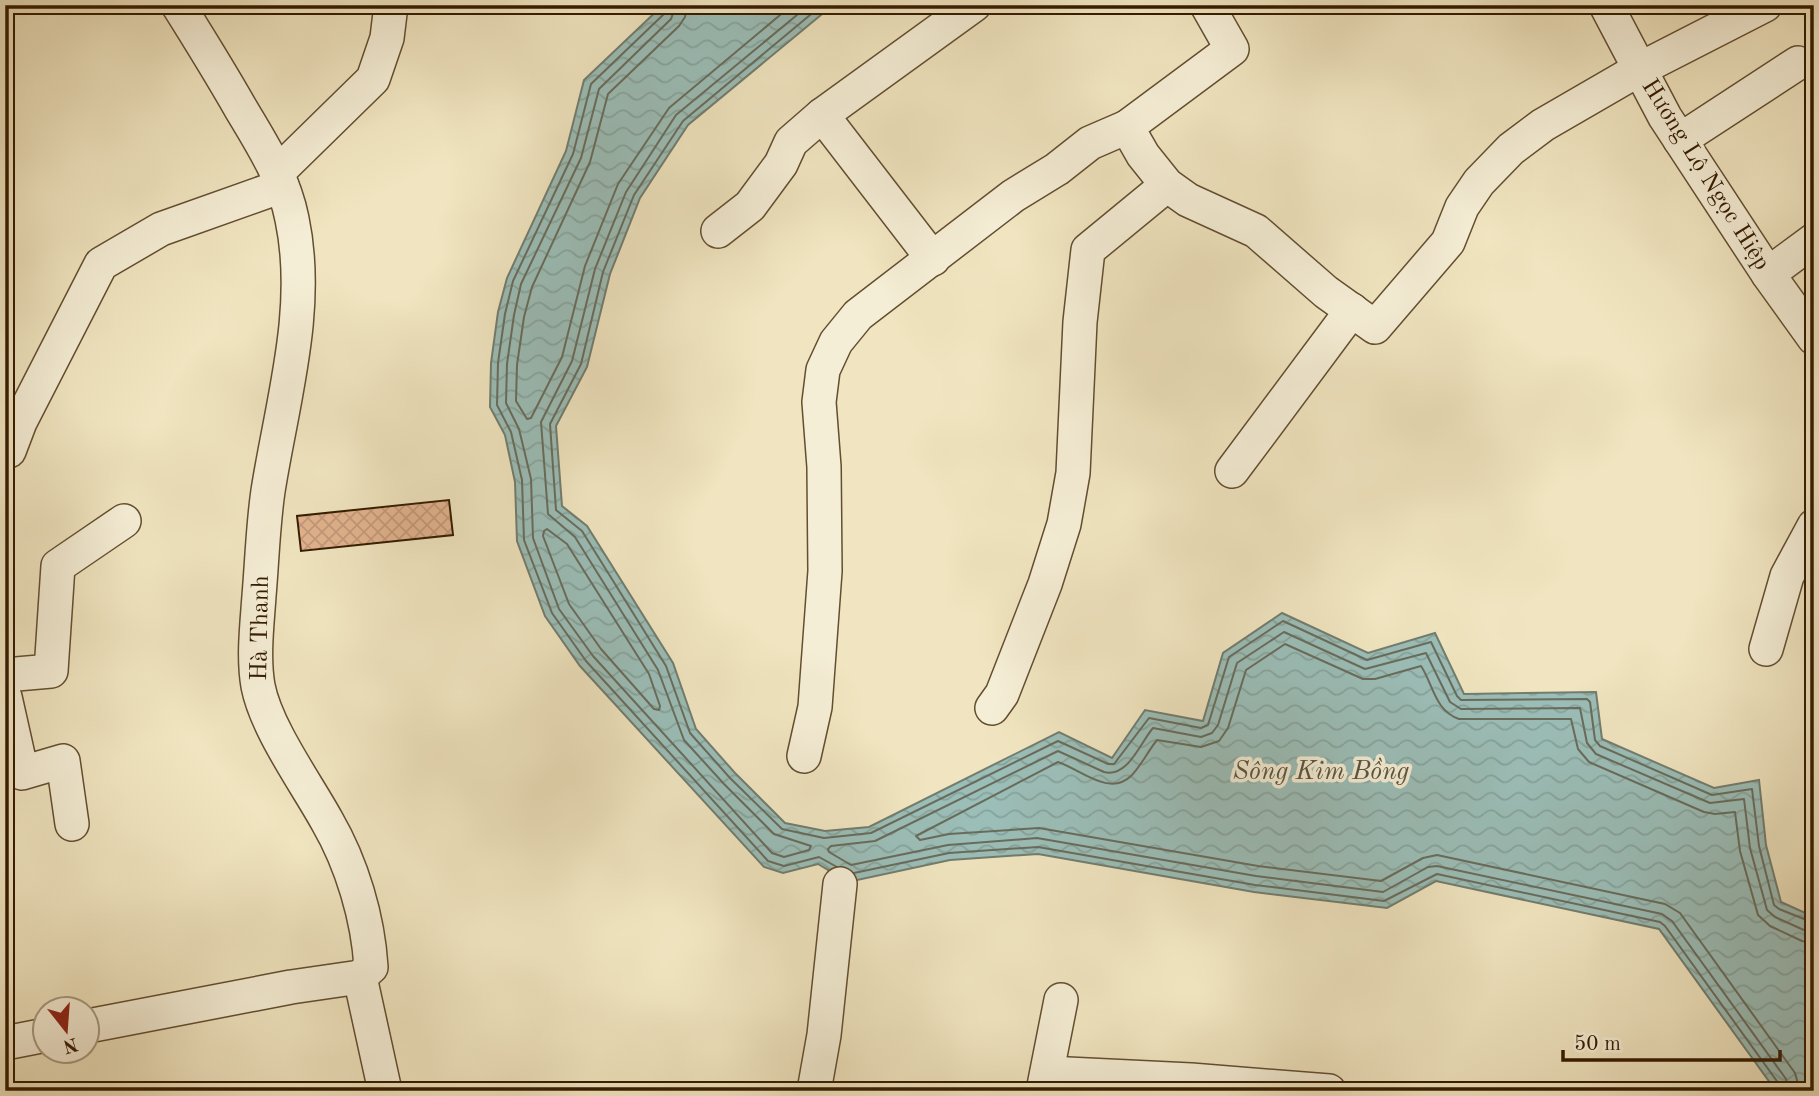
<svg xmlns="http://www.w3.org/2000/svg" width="1819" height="1096" font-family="'Old Standard TT',serif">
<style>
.water{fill:url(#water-waves);stroke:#727d6e;stroke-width:2}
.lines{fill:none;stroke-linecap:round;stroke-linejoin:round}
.shore{stroke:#686c5c;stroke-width:2}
.building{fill:url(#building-cross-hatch);stroke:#341b00;stroke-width:2}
.minor-casing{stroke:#634e30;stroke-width:36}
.minor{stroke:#f5eed6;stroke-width:33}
.labels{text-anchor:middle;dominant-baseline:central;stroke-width:7;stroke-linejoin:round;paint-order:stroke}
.street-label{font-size:24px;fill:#341b00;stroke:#f5eed6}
.water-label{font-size:26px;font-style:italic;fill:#585440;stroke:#f5eed6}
</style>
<defs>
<pattern id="water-waves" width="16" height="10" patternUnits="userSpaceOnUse" patternTransform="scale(1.75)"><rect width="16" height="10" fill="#9bbeb8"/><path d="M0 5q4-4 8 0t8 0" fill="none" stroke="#86a39c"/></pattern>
<pattern id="building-cross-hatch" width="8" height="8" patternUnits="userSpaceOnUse" patternTransform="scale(1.75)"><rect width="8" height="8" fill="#e3b48f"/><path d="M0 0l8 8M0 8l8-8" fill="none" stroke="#c39a7a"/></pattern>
</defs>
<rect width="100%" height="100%" fill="#f0e5c0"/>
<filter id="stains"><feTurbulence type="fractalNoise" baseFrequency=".00286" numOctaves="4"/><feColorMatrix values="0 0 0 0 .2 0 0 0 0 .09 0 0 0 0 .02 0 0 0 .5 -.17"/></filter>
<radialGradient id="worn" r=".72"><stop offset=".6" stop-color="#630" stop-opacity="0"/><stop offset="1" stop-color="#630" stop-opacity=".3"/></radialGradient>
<polygon class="water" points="663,5 833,5 688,125 640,198 610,274 587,367 556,426 562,506 587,526 673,663 696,729 735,773 785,823 825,831 869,827 1059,732 1112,758 1145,710 1203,721 1223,653 1282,613 1368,653 1435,633 1464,694 1596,692 1602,739 1714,788 1759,780 1766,845 1781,902 1814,917 1814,1091 1776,1091 1659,929 1436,881 1387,908 1254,892 1038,854 950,860 848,882 818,864 783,873 764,867 580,666 545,616 517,541 515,482 505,435 490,407 491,363 498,312 507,278 566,151 584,80"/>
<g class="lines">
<g class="shore">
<polyline points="667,5 665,13 591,84 573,154 513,281 505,314 498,363 497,405 511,432 522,480 524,540 552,613 586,661 768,861 784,866 819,857 837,867"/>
<polyline points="676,5 671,19 599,89 581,158 521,284 514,315 507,364 506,403 519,429 531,479 533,538 559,609 593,656 772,853 784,857 809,850 811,846 774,834 724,784 684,740 658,670 575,537 548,514 541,422 572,361 595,269 626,192 676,115 809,5"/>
<polyline points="687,5 685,17 679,26 608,94 590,162 532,287 524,317 517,365 516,401 527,419 531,418 562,357 585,266 618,184 669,108 792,5"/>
<polyline points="822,5 683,121 634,195 603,272 581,364 550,424 556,510 582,531 666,666 690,733 730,778 782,829 824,838 871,833 1058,741 1108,764 1114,764 1149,718 1201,728 1208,725 1229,657 1283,621 1367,660 1431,642 1457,696 1461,700 1587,699 1590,702 1595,740 1600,746 1712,795 1752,789 1759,846 1774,905 1779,909 1814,923"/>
<polygon points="547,529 567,544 649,674 660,706 659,710 654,709 601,649 569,604 543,536 544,531"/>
<polyline points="854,873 949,853 1038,847 1255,885 1384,901 1437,874 1660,922 1665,926 1779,1084 1781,1091"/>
<path d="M1790 1091 1786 1079 1672 921 1662 914 1437 866 1428 867 1383 892 1256 876 1037 838 948 845 851 865 829 852 828 849 831 846 875 841 1058 751 1104 772C1128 778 1140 743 1153 728L1201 737 1212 733 1218 725 1237 663 1284 632 1365 669 1426 653 1450 702 1461 709 1580 708 1587 743 1596 754 1710 803 1744 799 1750 848 1767 910 1775 917 1806 931 1814 932"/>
<path d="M1800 1091 1795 1073 1680 913 1665 904 1437 855 1423 858 1381 881 1258 866 1039 828 949 834 920 840 916 836 1058 762C1080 769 1109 797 1131 776 1141 766 1148 751 1157 740L1201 747 1219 741 1228 728 1246 670 1285 644 1363 679H1375L1421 666C1433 684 1435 711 1459 719H1571L1578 749 1589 762 1704 812 1715 814 1735 812 1740 851 1758 915 1770 926 1802 941 1814 943"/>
</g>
</g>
<polygon class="building" points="449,500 453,535 301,551 297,516"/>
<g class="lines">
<defs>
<g id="minor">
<polyline points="1207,5 1232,49 1127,127 1143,155 1167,185 1188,200 1256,231 1326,292 1375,327 1448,242 1462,207 1479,182 1511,149 1543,125 1638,70 1765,5"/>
<polyline points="1606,5 1665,117 1768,274 1814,338"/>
<polyline points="822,115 933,259"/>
<polyline points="1680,140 1798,63"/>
<polyline points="278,172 373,79 387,38 391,5"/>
<polyline points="718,231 750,206 781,164 791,142 822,115 974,5"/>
<polyline points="1768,274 1814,240"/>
<polyline points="5,451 9,451 20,422 101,264 161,229 282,186"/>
<polyline points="1232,471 1352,310"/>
<polyline points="1766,649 1787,576 1814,526"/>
<polyline points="5,675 51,671 58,566 124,521"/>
<polyline points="5,697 22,773 63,761 72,824"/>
<polyline points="992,708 1002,694 1045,584 1064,524 1073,473 1080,322 1088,250 1167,185"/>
<polyline points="804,756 815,707 825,571 824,467 819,402 823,370 836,342 858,315 1013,196 1057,169 1090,143 1127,127"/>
<polyline points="360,977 385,1091"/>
<path d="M88 1026 291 987 360 977 371 967C368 918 352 864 327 821 306 783 266 728 258 686 253 657 257 625 259 596 262 561 263 525 268 491 282 402 311 309 292 219 284 178 262 144 241 109 221 74 200 40 178 5"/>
<polyline points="5,1043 46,1035"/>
<polyline points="1047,1073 1191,1080 1329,1091"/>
<polyline points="814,1091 824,1035 840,884"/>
<polyline points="1043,1091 1061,1000"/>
</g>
</defs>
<use href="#minor" class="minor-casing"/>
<use href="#minor" class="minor"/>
</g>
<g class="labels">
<g class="street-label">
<text transform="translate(1705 175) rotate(58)">Hương Lộ Ngọc Hiệp</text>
<text transform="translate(261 628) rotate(-89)">Hà Thanh</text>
</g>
<g class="water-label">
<text x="1321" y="772">Sông Kim Bồng</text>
</g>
</g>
<rect width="1819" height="1096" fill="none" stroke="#f0e5c0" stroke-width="28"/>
<rect x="7" y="7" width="1805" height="1082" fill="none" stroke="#341b00" stroke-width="3.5"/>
<rect x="14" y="14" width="1791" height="1068" fill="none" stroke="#341b00" stroke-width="2"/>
<g transform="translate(66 1030) rotate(163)"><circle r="33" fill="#f5eed6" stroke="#a89a80" stroke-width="2"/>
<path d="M0-5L12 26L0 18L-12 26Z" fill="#8f2418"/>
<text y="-10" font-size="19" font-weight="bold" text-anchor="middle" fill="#341b00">N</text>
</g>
<path d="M1563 1050v10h217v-10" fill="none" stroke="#341b00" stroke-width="3.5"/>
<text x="1574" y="1050" font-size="21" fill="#341b00" stroke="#f5eed6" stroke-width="5" paint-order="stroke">50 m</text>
<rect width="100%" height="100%" filter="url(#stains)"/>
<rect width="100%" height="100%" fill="url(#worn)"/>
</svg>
